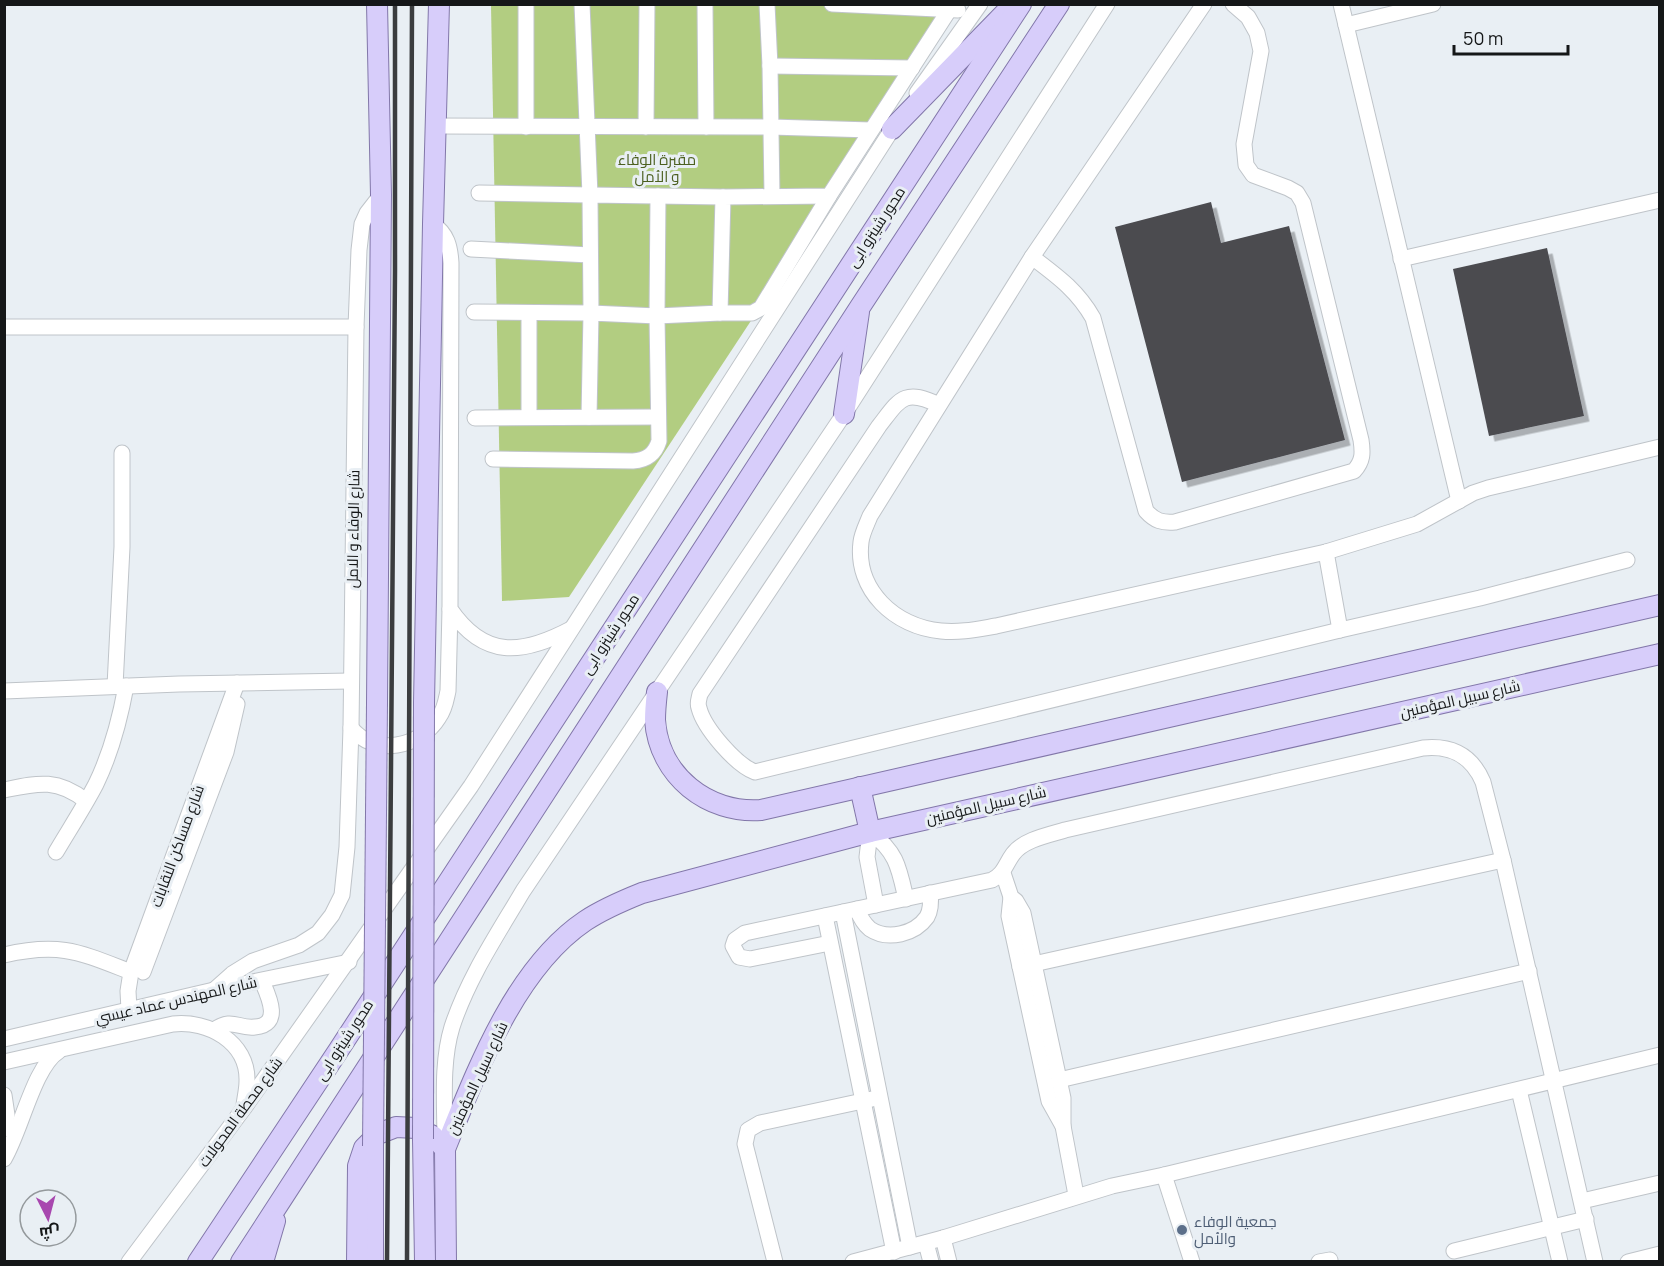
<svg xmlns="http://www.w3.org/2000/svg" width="1664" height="1266" font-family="Manrope,Cairo,sans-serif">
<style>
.green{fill:#b2cd81}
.building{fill:#4b4b50;filter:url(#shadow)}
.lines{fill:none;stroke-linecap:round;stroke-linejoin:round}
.minor-casing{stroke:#bfc4c9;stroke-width:17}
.major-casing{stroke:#8277a9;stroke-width:22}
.minor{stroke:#fff;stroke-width:15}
.major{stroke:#d7cdfa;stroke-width:20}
.rail{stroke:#3b3d3f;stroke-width:4.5}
.major-bridge-casing{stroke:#8277a9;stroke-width:22;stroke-linecap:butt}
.major-bridge{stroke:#d7cdfa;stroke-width:20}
.service-dot{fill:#5c6f8a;stroke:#e9eff4;stroke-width:2}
.labels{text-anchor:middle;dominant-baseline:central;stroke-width:6;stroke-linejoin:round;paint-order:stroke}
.park-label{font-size:15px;fill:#4c6020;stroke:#e9eff4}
.street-label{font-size:15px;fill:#151718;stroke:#e9eff4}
.service-label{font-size:15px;fill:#4e5e75;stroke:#e9eff4;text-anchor:start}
</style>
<defs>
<filter id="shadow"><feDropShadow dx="5.5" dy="5.5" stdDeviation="0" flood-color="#0004"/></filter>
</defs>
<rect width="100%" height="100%" fill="#e9eff4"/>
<polygon class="green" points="491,5 959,5 569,597 502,601"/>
<g class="building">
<polygon points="1211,202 1221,243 1289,226 1345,440 1182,482 1115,227"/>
<polygon points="1547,248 1584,416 1489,436 1453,269"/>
</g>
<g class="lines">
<defs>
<g id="minor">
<polyline points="526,4 526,127"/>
<polyline points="705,4 706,127"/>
<polyline points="767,4 770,66 772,196"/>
<polyline points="832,4 958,10"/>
<path d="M1204 4 1032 257 870 516C867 524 862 533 861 542 855 590 895 627 941 631 960 633 978 629 996 626L1326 552 1417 524 1473 493 1488 488 1660 447"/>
<polyline points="1341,4 1459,501"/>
<polyline points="1346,25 1433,4"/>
<polyline points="770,66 912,68"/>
<polyline points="917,93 980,4"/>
<polyline points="435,126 771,127 871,130"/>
<polyline points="646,127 647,4"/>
<polyline points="479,193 590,195 582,4"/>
<path d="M433 224C447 234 450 246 451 263L450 609C484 659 522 655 571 629"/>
<polyline points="471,249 590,255"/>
<path d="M1032 257C1057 276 1077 290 1093 318L1146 511C1155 521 1162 523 1175 522L1354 471C1363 461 1363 453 1361 440L1303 203 1297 193 1288 188 1253 175 1246 165 1244 144 1261 51 1257 33 1248 17 1233 4"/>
<polyline points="1401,259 1660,200"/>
<polyline points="474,312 591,313 590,195 723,197"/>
<polyline points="529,313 529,417"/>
<polyline points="720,313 752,313 761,308 829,196"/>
<polyline points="4,327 356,327"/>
<path d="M939 405C904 388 900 399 879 426L700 694C699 699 697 703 699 708 704 728 736 765 755 772L1340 630 1326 552"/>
<polyline points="589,417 591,313 657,316 658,196"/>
<polyline points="475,418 658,417"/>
<path d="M493 459 633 461C647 460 655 454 659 441L657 316 720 313 723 197 829 196 953 4"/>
<polyline points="1340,630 1480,598 1627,560"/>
<polyline points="115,686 122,547 122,453"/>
<polyline points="4,691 179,684 350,681"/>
<path d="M351 728C375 757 420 748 439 717 445 709 446 700 448 691L450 609"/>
<path d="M4 790C38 783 57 778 86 801"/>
<path d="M56 852C69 830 84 807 96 784 111 753 120 719 126 686"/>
<polyline points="1003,873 1011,897 1016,901 1023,913 1063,1098 1063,1126 1076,1195"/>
<polyline points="1011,897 1009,916 1049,1101 1063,1126"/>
<path d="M876 905 867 857 870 832C897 852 899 868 906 899"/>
<path d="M857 909C860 917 864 924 870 929 888 941 915 934 927 917 931 910 931 901 930 893"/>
<polyline points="843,912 910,1247"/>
<polyline points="825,916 894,1252"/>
<path d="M830 943 750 959 739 957 733 946 735 940 745 933 992 880C1004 874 1005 865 1013 854 1023 840 1048 835 1065 830L1423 748C1452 745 1472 756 1483 782L1503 860 1595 1262"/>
<path d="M4 955C60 942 79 952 131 972"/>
<polyline points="1020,967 1503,860"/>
<polyline points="143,972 226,752 237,704"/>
<polyline points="214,990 232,974 253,961 299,945 318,933 332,915 342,895 347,847 351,728 356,327 359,250 362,224 367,213 381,195"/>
<polyline points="129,1010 128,991 131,972 237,683"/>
<path d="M214 1030C233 1017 237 1029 255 1027 283 1025 268 995 262 981"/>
<polyline points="4,1039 214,990 349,962"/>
<path d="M4 1062 173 1024C208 1020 248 1042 247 1081 247 1089 245 1097 244 1105"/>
<polyline points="1059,1080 1529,971"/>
<polyline points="1519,1090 1560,1262"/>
<polyline points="4,1095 7,1115 4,1129"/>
<path d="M445 1143C445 1105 441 1063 452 1027 468 978 497 935 523 891L844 414 1107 4"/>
<path d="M4 1159C21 1131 34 1066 59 1051"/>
<polyline points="1164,1175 1192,1262"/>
<polyline points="1582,1201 1660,1183"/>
<polyline points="943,1238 949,1262"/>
<polyline points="926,1243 931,1262"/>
<polyline points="1454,1251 1586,1219"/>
<polyline points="129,1262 244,1108 471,786 898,120"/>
<polyline points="775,1262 745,1144 748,1130 760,1123 872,1099"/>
<polyline points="853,1262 943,1238 1112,1186 1164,1175 1660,1055"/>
<polyline points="1319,1262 1330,1260"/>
<polyline points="1628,1262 1660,1254"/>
</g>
<g id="major">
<polyline points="892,129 1005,13"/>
<polyline points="844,414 859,312"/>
<path d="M657 692C656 701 655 711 655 720 659 776 708 814 761 810L1660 605"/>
<polyline points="377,703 381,195 377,4"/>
<polyline points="424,703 433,224 439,4"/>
<polyline points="860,787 870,832"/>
<polyline points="423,1139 425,1262"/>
<polyline points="373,1146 373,1262"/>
<path d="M445 1149C476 1073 514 969 585 921 603 909 622 901 642 893L870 832 1660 654"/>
<polyline points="198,1262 338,1051 1021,4"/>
<polyline points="241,1262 860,307 1059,4"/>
<polyline points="263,1262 275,1221"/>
<polyline points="357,1262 358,1166 364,1148 378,1134 396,1127 416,1128 433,1136 445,1149 446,1262"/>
</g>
</defs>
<use href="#minor" class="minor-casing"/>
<use href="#major" class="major-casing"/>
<use href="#minor" class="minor"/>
<use href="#major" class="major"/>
<g class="rail">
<polyline points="387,1262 395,271 395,4"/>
<polyline points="407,1262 412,4"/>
</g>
<defs>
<g id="major-bridge">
<polyline points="423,1139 424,703"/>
<polyline points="373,1146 377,703"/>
</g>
</defs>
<use href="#major-bridge" class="major-bridge-casing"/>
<use href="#major-bridge" class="major-bridge"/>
</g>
<circle class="service-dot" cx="1182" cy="1230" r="6"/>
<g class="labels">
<g class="park-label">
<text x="657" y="159">مقبرة الوفاء<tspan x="657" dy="17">و الأمل</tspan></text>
</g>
<g class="street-label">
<text transform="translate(876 227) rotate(-57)">محور شينزو ابى</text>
<text transform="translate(353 529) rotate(-89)">شارع الوفاء و الامل</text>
<text transform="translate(610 634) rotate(-57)">محور شينزو ابى</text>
<text transform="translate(1460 699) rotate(-13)">شارع سبيل المؤمنين</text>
<text transform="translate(986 805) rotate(-13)">شارع سبيل المؤمنين</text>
<text transform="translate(177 846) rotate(-70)">شارع مساكن النقابات</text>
<text transform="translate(176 1000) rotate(-13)">شارع المهندس عماد عيسي</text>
<text transform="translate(344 1040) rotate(-57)">محور شينزو ابى</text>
<text transform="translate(477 1078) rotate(-65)">شارع سبيل المؤمنين</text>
<text transform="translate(240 1112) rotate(-54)">شارع محطة المحولات</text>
</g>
<g class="service-label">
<text x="1194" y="1221">جمعية الوفاء<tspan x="1194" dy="17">والأمل</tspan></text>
</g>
</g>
<rect width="1664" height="1266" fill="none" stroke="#151718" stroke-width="12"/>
<g transform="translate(48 1218) rotate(174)"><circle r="28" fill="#e9eff4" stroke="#94999c" stroke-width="1.5"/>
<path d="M0-4.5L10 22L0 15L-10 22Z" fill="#a847af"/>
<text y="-9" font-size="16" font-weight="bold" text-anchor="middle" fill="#151718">ش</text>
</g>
<path d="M1454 45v9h114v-9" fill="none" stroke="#151718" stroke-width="3"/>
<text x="1463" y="45" font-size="18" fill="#151718" stroke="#e9eff4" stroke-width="4.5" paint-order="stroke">50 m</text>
</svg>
